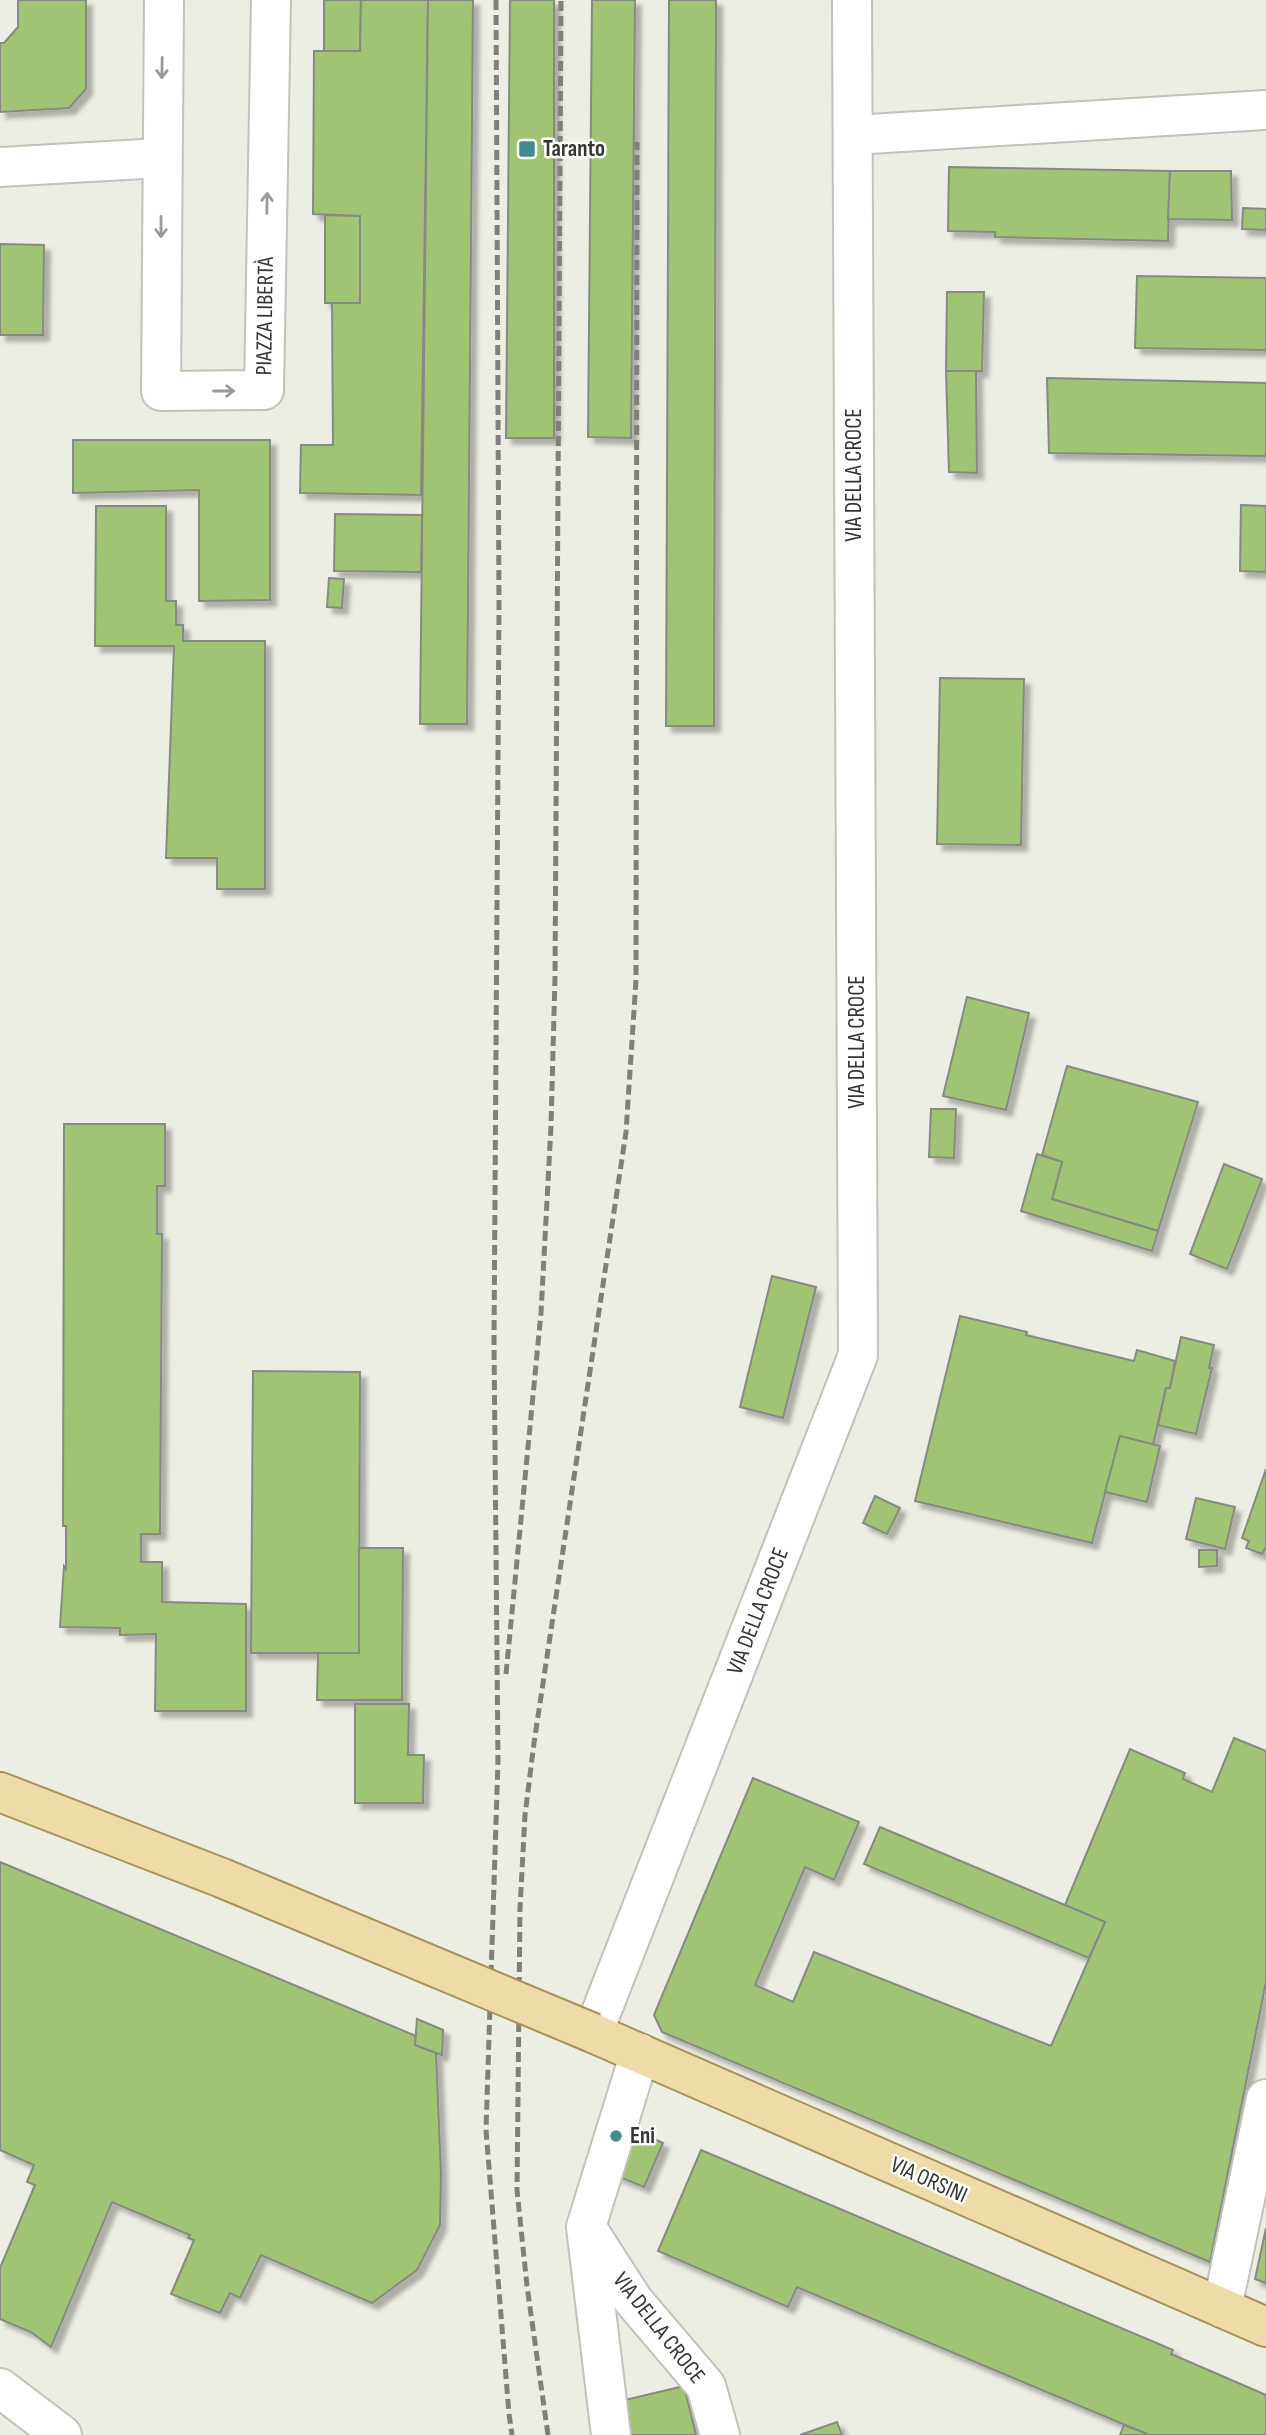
<svg xmlns="http://www.w3.org/2000/svg" width="1266" height="2435" font-family="'Sofia Sans Condensed',sans-serif">
<style>
.building{fill:#a0c473;stroke:#868a82;stroke-width:2;filter:url(#shadow)}
.lines{fill:none;stroke-linecap:round;stroke-linejoin:round}
.minor-casing{stroke:#c1c2b8;stroke-width:42}
.major-casing{stroke:#a69258;stroke-width:42}
.minor{stroke:#fff;stroke-width:38}
.major{stroke:#eedca8;stroke-width:38}
.rail{stroke:#80807a;stroke-width:5;stroke-dasharray:10 5;stroke-linecap:butt}
.major-bridge-casing{stroke:#a69258;stroke-width:42;stroke-linecap:butt}
.major-bridge{stroke:#eedca8;stroke-width:38}
.oneway{stroke:#9a9a98}
.poi-dot{fill:#438a90;stroke:#fff;stroke-width:2.5}
.labels{text-anchor:middle;dominant-baseline:central;stroke-width:5;stroke-linejoin:round;paint-order:stroke}
.poi-label{font-size:23px;font-weight:bold;fill:#343430;stroke:#fff;text-anchor:start}
.street-label{font-size:23px;fill:#343430;stroke:#fff}
</style>
<defs>
<filter id="shadow"><feDropShadow dx="6" dy="6" stdDeviation="2" flood-color="#0004"/></filter>
</defs>
<rect width="100%" height="100%" fill="#ecede3"/>
<g class="building">
<polygon points="18,0 86,0 86,89 69,108 0,112 0,43 4,43 18,27"/>
<polygon points="324,0 361,0 360,51 324,51"/>
<polygon points="361,0 428,0 421,495 300,493 301,445 333,445 332,303 360,303 360,216 313,214 314,51 360,51"/>
<polygon points="428,0 473,0 467,724 420,724"/>
<polygon points="510,0 554,0 554,438 506,438"/>
<polygon points="592,0 635,0 631,438 588,437"/>
<polygon points="669,0 716,0 714,726 666,726"/>
<polygon points="949,167 1170,171 1168,241 995,237 995,232 948,231"/>
<polygon points="1170,171 1231,171 1232,220 1168,219"/>
<polygon points="1243,208 1266,209 1266,230 1242,229"/>
<polygon points="325,215 360,216 360,303 325,303"/>
<polygon points="0,244 44,245 43,335 0,335"/>
<polygon points="1137,276 1266,278 1266,350 1135,348"/>
<polygon points="947,292 984,292 982,371 946,371"/>
<polygon points="946,371 976,371 977,473 949,472"/>
<polygon points="1047,378 1266,383 1266,456 1049,453"/>
<polygon points="73,440 270,440 270,600 199,601 199,490 73,493"/>
<polygon points="1241,505 1266,506 1266,572 1240,571"/>
<polygon points="96,506 166,506 166,601 176,601 176,625 183,625 183,641 265,641 265,889 217,889 217,858 166,858 174,646 95,646"/>
<polygon points="335,514 422,515 421,572 334,571"/>
<polygon points="329,578 344,579 342,608 327,607"/>
<polygon points="940,678 1024,679 1021,845 937,844"/>
<polygon points="967,997 1029,1013 1006,1110 943,1096"/>
<polygon points="1067,1066 1198,1102 1158,1231 1052,1199 1062,1162 1042,1155"/>
<polygon points="931,1109 956,1109 954,1158 929,1157"/>
<polygon points="64,1124 165,1124 165,1186 157,1186 157,1234 162,1234 160,1534 141,1534 141,1562 162,1562 162,1602 246,1604 246,1711 155,1711 156,1634 120,1635 120,1628 60,1627 64,1566 66,1569 66,1526 63,1526"/>
<polygon points="1037,1154 1062,1162 1052,1199 1158,1231 1152,1251 1021,1211"/>
<polygon points="1224,1164 1262,1179 1227,1269 1190,1254"/>
<polygon points="772,1276 816,1287 783,1418 740,1407"/>
<polygon points="960,1316 1027,1332 1026,1335 1134,1361 1137,1350 1175,1361 1170,1388 1166,1388 1153,1445 1120,1436 1092,1543 915,1501"/>
<polygon points="1181,1337 1214,1345 1209,1368 1212,1368 1196,1434 1158,1425 1166,1388 1170,1388"/>
<polygon points="253,1371 360,1372 359,1653 251,1653"/>
<polygon points="1120,1436 1160,1446 1147,1502 1105,1492"/>
<polygon points="1266,1469 1266,1547 1262,1554 1246,1548 1249,1541 1242,1538"/>
<polygon points="875,1496 900,1508 887,1534 863,1523"/>
<polygon points="1196,1498 1235,1507 1225,1549 1186,1539"/>
<polygon points="359,1548 403,1548 402,1700 317,1700 318,1653 359,1653"/>
<polygon points="1199,1550 1217,1550 1217,1566 1199,1567"/>
<polygon points="355,1704 409,1704 408,1755 424,1755 423,1803 355,1803"/>
<polygon points="1234,1738 1266,1751 1266,1982 1210,2262 662,2032 654,2015 753,1778 859,1822 834,1880 805,1867 755,1985 793,2002 814,1952 1051,2046 1105,1922 1065,1905 1130,1749 1185,1773 1183,1779 1212,1792"/>
<polygon points="880,1827 1105,1922 1089,1958 864,1864"/>
<polygon points="0,1862 416,2036 415,2045 436,2053 441,2174 440,2225 417,2270 372,2303 261,2255 240,2298 230,2293 220,2313 171,2294 194,2240 188,2238 190,2235 112,2202 51,2347 31,2332 0,2319 0,2268 35,2185 27,2182 34,2165 0,2150"/>
<polygon points="417,2019 443,2030 442,2055 415,2045"/>
<polygon points="635,2130 663,2143 644,2187 615,2175"/>
<polygon points="701,2150 1173,2350 1171,2354 1266,2395 1266,2435 1149,2435 797,2287 788,2307 658,2251"/>
<polygon points="1266,2228 1266,2283 1255,2279"/>
<polygon points="684,2386 696,2435 629,2435 621,2401"/>
<polygon points="837,2422 842,2435 800,2435"/>
<polygon points="1124,2425 1145,2433 1145,2435 1120,2435"/>
</g>
<g class="lines">
<defs>
<g id="minor">
<polyline points="164,0 161,391 264,390 271,0"/>
<polyline points="853,135 1266,110"/>
<polyline points="0,167 161,158"/>
<polyline points="593,2033 858,1355 852,0"/>
<polyline points="592,2236 633,2300 706,2386 720,2435"/>
<polyline points="1222,2308 1266,2099"/>
<polyline points="0,2388 62,2435"/>
<polyline points="611,2435 586,2227 640,2053"/>
</g>
<g id="major">
<polyline points="0,1792 222,1878"/>
<polyline points="593,2033 1266,2327"/>
</g>
</defs>
<use href="#minor" class="minor-casing"/>
<use href="#major" class="major-casing"/>
<use href="#minor" class="minor"/>
<use href="#major" class="major"/>
<g class="rail">
<polyline points="496,0 499,609 494,1342 498,1761 486,2130 509,2414 512,2435"/>
<polyline points="506,1674 541,1313 551,1126 555,977 561,0"/>
<polyline points="548,2435 527,2286 517,2190 520,1908 525,1815 534,1743 626,1132 636,980 637,142"/>
</g>
<defs>
<polyline id="major-bridge" points="222,1878 593,2033"/>
</defs>
<use href="#major-bridge" class="major-bridge-casing"/>
<use href="#major-bridge" class="major-bridge"/>
</g>
<defs><path id="oneway-shaft" d="M-6 0H5M1.5-3L5.5 0L1.5 3" fill="none" stroke-width="1.6" stroke-linecap="round" stroke-linejoin="round" transform="scale(1.75)"/></defs>
<g class="oneway">
<use href="#oneway-shaft" transform="translate(162 68) rotate(91)"/>
<use href="#oneway-shaft" transform="translate(267 203) rotate(-89)"/>
<use href="#oneway-shaft" transform="translate(161 227) rotate(90)"/>
<use href="#oneway-shaft" transform="translate(224 391)"/>
</g>
<g class="poi-dot">
<rect x="518" y="140" width="18" height="18" rx="3.5"/>
<circle cx="616" cy="2136" r="7"/>
</g>
<g class="labels">
<g class="poi-label">
<text x="543" y="149">Taranto</text>
<text x="630" y="2136">Eni</text>
</g>
<g class="street-label">
<text transform="translate(265 316) rotate(-89)">PIAZZA LIBERTÀ</text>
<text transform="translate(854 475) rotate(-90)">VIA DELLA CROCE</text>
<text transform="translate(857 1042) rotate(-90)">VIA DELLA CROCE</text>
<text transform="translate(758 1611) rotate(-69)">VIA DELLA CROCE</text>
<text transform="translate(929 2180) rotate(24)">VIA ORSINI</text>
<text transform="translate(659 2328) rotate(52)">VIA DELLA CROCE</text>
</g>
</g>
</svg>
